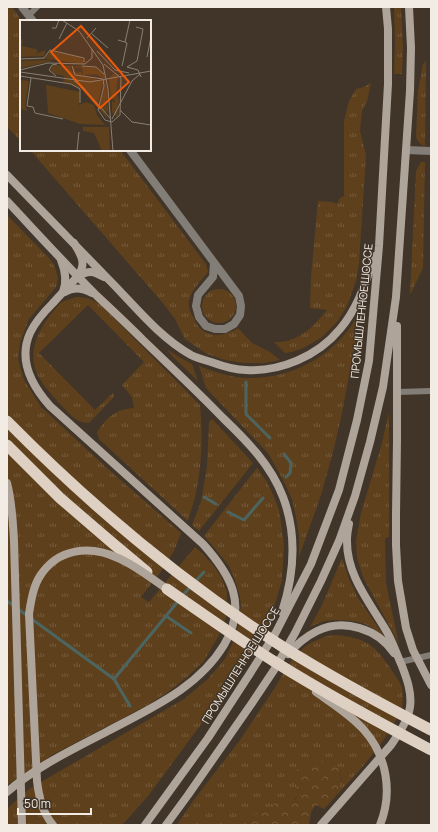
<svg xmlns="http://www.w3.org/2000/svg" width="438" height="832" font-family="Manrope,sans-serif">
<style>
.grass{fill:url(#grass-tufts)}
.forest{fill:url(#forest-crowns)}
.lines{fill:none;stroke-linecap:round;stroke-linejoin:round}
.stream{stroke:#4d6561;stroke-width:3}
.service{stroke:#837d77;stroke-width:6}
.minor{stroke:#837d77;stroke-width:8}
.secondary{stroke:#aea49a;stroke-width:8}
.trunk{stroke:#ded0c2;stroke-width:11}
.secondary-bridge{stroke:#aea49a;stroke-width:8}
.trunk-bridge{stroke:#ded0c2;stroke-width:11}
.labels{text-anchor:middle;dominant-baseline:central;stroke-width:3;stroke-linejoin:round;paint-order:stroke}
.street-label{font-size:11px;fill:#f3ece4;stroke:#403528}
.inset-road{fill:none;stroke:#887e73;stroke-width:1}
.view{fill:#e8590c;fill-opacity:0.15;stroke:#e8590c;stroke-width:2}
.inset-edge{fill:none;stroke:#f3ece4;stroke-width:2}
</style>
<defs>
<pattern id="grass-tufts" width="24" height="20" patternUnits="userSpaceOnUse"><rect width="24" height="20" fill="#5e401c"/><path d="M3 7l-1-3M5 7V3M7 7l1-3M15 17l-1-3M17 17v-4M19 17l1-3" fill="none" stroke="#765c3d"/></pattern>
<pattern id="forest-crowns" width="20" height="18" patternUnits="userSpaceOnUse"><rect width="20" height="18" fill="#5e401c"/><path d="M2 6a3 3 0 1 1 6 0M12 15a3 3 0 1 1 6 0" fill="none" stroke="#765c3d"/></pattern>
</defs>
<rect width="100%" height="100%" fill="#403528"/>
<g class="grass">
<polygon points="7,7 12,7 22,21 21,21 21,141 7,127"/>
<polygon points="394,7 401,7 401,9 403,46 402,74 394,74 395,45"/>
<path d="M426 61 425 146C420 145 418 142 416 137L418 91 423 64Z"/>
<path d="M371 83 367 101 362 111 360 131 366 155 359 263 356 281 347 306 337 322 321 338 303 348 292 352 285 353 274 342C279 342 285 342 290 340 306 335 317 322 327 310L310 308 311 277 318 201 332 202 337 204 340 198 344 196V121L349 101 356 89 364 87Z"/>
<path d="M30 150H120L206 264 208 272C202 280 193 288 190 298 187 304 190 313 194 318 195 321 196 324 198 326 208 339 226 336 238 328L252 343 270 352 280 360 265 363H243L225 360 207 354 185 339 175 319 162 302Z"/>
<polygon points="421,162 425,162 423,268 410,295 416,171"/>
<polygon points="7,215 49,258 55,267 58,279 56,287 29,319 20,343 18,359 24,380 41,407 107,468 181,533 174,551 162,570 141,597 149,602 195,547 202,553 213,565 221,577 227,592 226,618 219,635 204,661 187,677 168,692 146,706 52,755 7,785"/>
<circle cx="219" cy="306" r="17"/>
<path d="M76 297C87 297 92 299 101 305L200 405C203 435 202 467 195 497 193 505 190 513 188 521L99 439 97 432C107 417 116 409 134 408L132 397 122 385 144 362 88 305 39 353 95 410 113 393 114 397 89 423C77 424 69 413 61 405 52 395 41 384 36 371 28 351 39 329 51 314 55 310 58 305 62 302 66 300 72 298 76 297Z"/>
<path d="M362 307 341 418 332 456 321 495 299 557V536L296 517 292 499 283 480 268 453 206 388 199 366C215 372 232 378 249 378 287 378 322 362 346 333 353 325 357 316 362 307Z"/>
<polygon points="167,349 179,357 192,364 198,381 172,356"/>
<polygon points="389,412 389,537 385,538 386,584 399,644 363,577 357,558 356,541 361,513 382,443"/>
<polygon points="212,419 253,463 199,531 192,525 201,502 207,466 209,422"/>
<polygon points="257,468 267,482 274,497 279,510 284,544 282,580 273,611 268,624 241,669 222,696 148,796 124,823 120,825 7,825 7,809 29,789 184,699 208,679 225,659 233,642 238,626 241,606 240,597 234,577 229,566 213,546 204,536"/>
<path d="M342 558 349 579 358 598 384 636C377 631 370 626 362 623 351 620 337 619 325 621 320 622 315 625 310 627L322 605Z"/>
<path d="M336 635C364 638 373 643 389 666 393 672 399 681 402 687 403 693 403 702 402 708 400 715 395 721 392 727 377 752 356 774 336 796L340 784 341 768 322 779 316 776 314 755 305 765 296 785 299 794 294 800H284L276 802 269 809 253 816 249 825H177L193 801 240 740 274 689 290 662 298 653 307 645 319 639 327 636Z"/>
</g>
<polygon class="forest" points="314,755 324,762 316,776 322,779 332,766 341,768 340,784 336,796 324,809 316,805 311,812 309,825 249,825 253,816 269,809 276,802 284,800 295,800 299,794 296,785 295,771 305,765"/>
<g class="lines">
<g class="stream">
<polyline points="246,382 246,414 270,438"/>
<polyline points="284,454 291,463 290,473 286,477"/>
<polyline points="204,497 216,504"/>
<polyline points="228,512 244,520 263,498"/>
<polyline points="182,596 204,572"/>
<polyline points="7,601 14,606"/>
<polyline points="18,609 114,679 130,706"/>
<polyline points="166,616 179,600"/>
<polyline points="114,679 166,616 191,633"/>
</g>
<g class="service">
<polyline points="29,15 37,7"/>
<polyline points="397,392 431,391"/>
<polyline points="400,662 431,655"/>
</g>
<g class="minor">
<polyline points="22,7 33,21"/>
<polyline points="130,150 239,296 241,306 240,315 234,324 225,329 215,329 206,326 199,317 196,306 198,295 213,277 214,263"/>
<polyline points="406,150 431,151"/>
</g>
<g class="secondary">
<path d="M7 175C43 212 79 249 115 286 138 310 161 338 191 355 197 358 204 360 211 362 222 366 234 370 246 370 280 372 318 356 340 329 358 308 366 281 375 256"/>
<path d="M7 201C37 233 66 265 97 296 112 310 128 325 143 340 170 366 197 391 223 418 247 441 271 465 283 497 297 534 294 575 282 612"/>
<path d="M61 260C65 270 67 282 63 292"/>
<path d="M78 276C89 270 93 271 104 277"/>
<path d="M65 292C74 286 83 288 92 293"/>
<polyline points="396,515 397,440 397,326"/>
<path d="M288 654C296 645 305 637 317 631 344 618 378 629 394 653"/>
<path d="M7 792C37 766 74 749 108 731 151 708 198 688 224 645 248 605 231 575 203 544L50 406C32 386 18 360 30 333 35 322 44 312 53 303 61 294 70 285 78 276 87 263 81 255 74 243"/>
<polyline points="145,825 208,738 249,675 275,634 311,564 339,490 357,420 369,361 379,246 388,84 388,29 386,7"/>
<polyline points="166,825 188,795 252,703 274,670 295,633 321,581 339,541 355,496 370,442 383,387 396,297 410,91 411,48 409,7"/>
<path d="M321 825 391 745C399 733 408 721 410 707 412 693 407 679 402 666 396 653 392 639 384 627 367 599 346 573 347 539 347 534 348 529 349 524"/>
</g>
<polyline class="trunk" points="7,445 60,498 110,541 147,572"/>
<g class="secondary-bridge">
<path d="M7 483C12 502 13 521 14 541L22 825"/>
<polyline points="396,515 396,545 398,581 406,628 413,650 431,685"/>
<path d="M316 692C333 704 351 715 364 730 387 756 393 793 380 825"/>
<path d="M53 825C42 812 39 797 37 781L29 614C31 601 33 587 40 576 58 548 90 545 118 558 135 565 152 579 167 589"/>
</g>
<g class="trunk-bridge">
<path d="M7 421C91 506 183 583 283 647 331 677 381 704 431 730"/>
<path d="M167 589C203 614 238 639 275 662 326 694 378 722 431 750"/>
</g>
</g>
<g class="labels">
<g class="street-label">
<text transform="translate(361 311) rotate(-84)">ПРОМЫШЛЕННОЕ ШОССЕ</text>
<text transform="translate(240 665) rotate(-58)">ПРОМЫШЛЕННОЕ ШОССЕ</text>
</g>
</g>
<g transform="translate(20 20)">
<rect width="131" height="131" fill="#403528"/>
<path d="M3 19 2 26 16 29 18 31 15 34 26 30 24 36 0 37V20ZM30 31 60 37 64 42 71 39 63 44 26 39 0 40 25 38ZM29 40 33 41 0 48V41ZM34 45 50 46 52 51 83 62 77 87 62 69 43 62 44 56 34 54 30 49ZM56 46 76 48 84 54 88 77 85 83 87 85 88 83 89 94 87 91 85 93 90 102 79 89 85 65 83 58 76 54 63 55 62 48 55 47 54 53 62 52 61 55 55 54 54 53 53 48ZM93 54H98L96 72 99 78 98 98 92 92V80L94 83 95 81 91 78 89 59ZM0 60 9 61 5 86 8 91 0 89ZM26 65 60 72 59 85 66 82 74 85 77 95 85 105 60 104 28 93ZM63 107H89L90 131H82L74 113 63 111Z" fill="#5e401c"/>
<path class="inset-road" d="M42 0 59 11 83 45 88 69 93 131M116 7 123 9 117 41 107 47 118 50 121 57M32 8H36L39 0M72 14 88 28M67 18 76 8M39 19 47 3M98 20 105 22 110 0M77 31 95 50 109 53M127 37 131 17M0 39 24 38 30 30 64 38V42M52 46 55 55 83 59 84 66 78 90 85 100 92 102 100 95 101 58 84 44M62 46 76 47 84 54M102 46 107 23 105 22M0 50 28 43 65 44 72 38V29M0 52 70 62 131 51M0 56 51 64 60 69V83M36 56 29 50 32 45 37 44M11 58 7 86 13 87 15 93 43 99M54 61 62 66 90 98M100 90 112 102 131 105M92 99 112 61 120 54M57 131 59 112"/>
<path class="view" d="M61 6 109 62 80 88 31 32Z"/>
<rect width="131" height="131" class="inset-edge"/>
</g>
<rect width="438" height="832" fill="none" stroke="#f3ece4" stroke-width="16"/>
<path d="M18 808v6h73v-6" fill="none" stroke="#f3ece4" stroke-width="2"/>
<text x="24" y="808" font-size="12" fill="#f3ece4" stroke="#403528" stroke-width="3" paint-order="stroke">50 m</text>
</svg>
